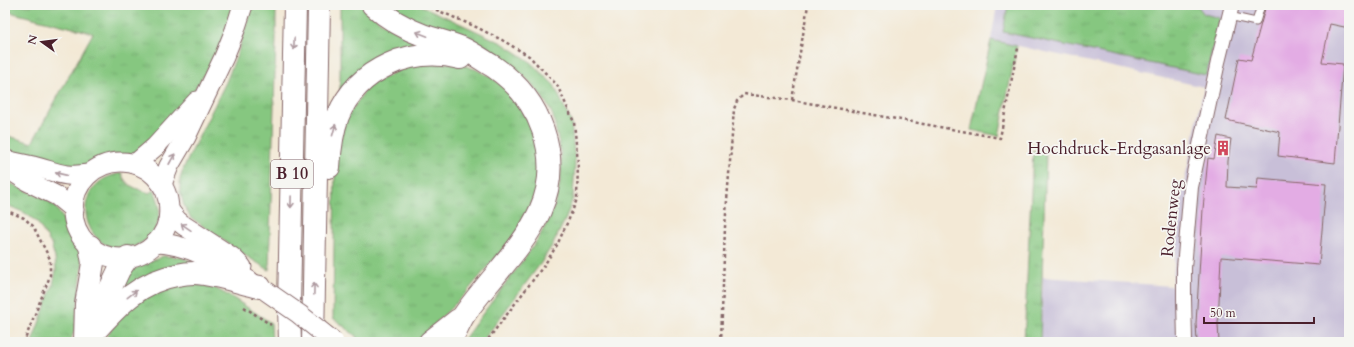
<svg xmlns="http://www.w3.org/2000/svg" width="1354" height="347" font-family="Cardo,serif">
<style>
.industrial{fill:#c8bfd8}
.grass{fill:url(#grass-tufts);stroke:#687356}
.building{fill:#e3ace4}
.lines{fill:none;stroke-linecap:round;stroke-linejoin:round}
.lane-casing{stroke:#856667;stroke-width:9}
.street-casing{stroke:#856667;stroke-width:16}
.secondary-casing{stroke:#856667;stroke-width:21}
.highway-casing{stroke:#856667;stroke-width:24}
.path{stroke:#856667;stroke-width:2.5;stroke-dasharray:3 3;stroke-linecap:butt}
.lane{stroke:#fff;stroke-width:7}
.street{stroke:#fff;stroke-width:14}
.secondary{stroke:#fff;stroke-width:19}
.highway{stroke:#fff;stroke-width:22}
.secondary-bridge-casing{stroke:#856667;stroke-width:21;stroke-linecap:butt}
.secondary-bridge{stroke:#fff;stroke-width:19}
.oneway{stroke:#ae9aa0}
.labels{text-anchor:middle;dominant-baseline:central;stroke-width:3.5;stroke-linejoin:round;paint-order:stroke}
.shield{fill:#f6f6f2;stroke:#7e6067;stroke-width:1}
.shield-label{font-size:16px;font-weight:bold;fill:#4a1f2b}
.poi-label{font-size:17px;fill:#4a1f2b;stroke:#f6f6f2;text-anchor:end}
.street-label{font-size:17px;fill:#4a1f2b;stroke:#f6f6f2}
</style>
<defs>
<pattern id="grass-tufts" width="24" height="20" patternUnits="userSpaceOnUse"><rect width="24" height="20" fill="#86c780"/><path d="M3 7l-1-3M5 7V3M7 7l1-3M15 17l-1-3M17 17v-4M19 17l1-3" fill="none" stroke="#75aa6f"/></pattern>
</defs>
<rect width="100%" height="100%" fill="#f6f6f2"/>
<filter id="ink" filterUnits="userSpaceOnUse"><feTurbulence type="fractalNoise" baseFrequency=".025" numOctaves="2"/><feDisplacementMap in="SourceGraphic" scale="8" xChannelSelector="R" yChannelSelector="G"/><feConvolveMatrix kernelMatrix="1 2 1 2 8 2 1 2 1" color-interpolation-filters="sRGB"/></filter>
<filter id="wash" filterUnits="userSpaceOnUse"><feTurbulence type="fractalNoise" baseFrequency=".012" numOctaves="4" result="noise"/><feDisplacementMap in="SourceGraphic" scale="16" xChannelSelector="R" yChannelSelector="G"/><feGaussianBlur stdDeviation="0.9" result="paint"/><feColorMatrix in="noise" values="0 0 0 0 0 0 0 0 0 0 0 0 0 0 0 0 0 1.4 0 .05"/><feComposite in="paint" operator="in"/></filter>
<g filter="url(#wash)">
<rect width="100%" height="100%" fill="#f3e9d6"/>
<polygon class="industrial" points="997,5 1349,5 1349,342 1040,342 1043,277 1172,286 1181,199 1204,87 991,40"/>
<g class="grass">
<polygon points="5,5 235,5 222,45 192,94 175,118 134,154 108,155 95,160 79,169 5,151 5,135 32,143 93,33 5,11"/>
<polygon points="252,5 276,5 276,40 269,270 243,254 190,217 184,206 180,191 180,179 184,167 226,82 239,49"/>
<polygon points="340,5 361,5 381,22 422,45 340,91"/>
<path d="M386 5H420L502 43 528 60 554 85 571 122 575 163 573 198 566 218 553 244 541 263 482 342H462C477 321 493 300 509 279 545 233 573 191 556 131 555 126 554 121 553 116 547 100 529 79 515 69 492 52 465 44 439 33 421 24 404 14 386 5Z"/>
<polygon points="1008,5 1197,5 1204,14 1220,18 1206,75 1003,32"/>
<polygon points="991,40 1017,46 999,136 971,130"/>
<polygon points="413,63 456,63 475,69 491,77 509,91 532,125 539,159 539,178 535,196 517,232 465,294 417,342 357,342 356,341 357,337 333,318 335,163 345,120 368,86"/>
<polygon points="1033,151 1046,154 1040,342 1024,342"/>
<path d="M122 173C124 186 138 189 149 193L154 190C161 204 162 218 154 231 149 239 141 244 132 247 86 261 61 183 122 173Z"/>
<polygon points="5,181 43,198 54,205 62,217 72,239 83,259 75,329 70,342 32,342 53,285 56,270 55,258 51,244 37,222 25,213 5,204"/>
<polygon points="163,256 180,257 206,266 117,299 127,275 134,269"/>
<path d="M188 283 213 287 233 298 271 323 272 342H104C116 317 141 295 167 286 173 284 181 284 188 283Z"/>
</g>
<g id="blocks">
<g class="building">
<polygon points="1266,5 1349,5 1349,28 1330,24 1322,62 1343,64 1335,163 1278,156 1280,132 1226,120 1239,58 1251,60"/>
<polygon points="1218,136 1231,139 1228,161 1227,187 1257,189 1258,178 1326,184 1319,265 1221,257 1218,324 1219,342 1197,342 1196,323 1203,209 1208,158 1214,159"/>
</g>
</g>
</g>
<g filter="url(#ink)">
<use href="#blocks" fill-opacity="0" stroke="#856667" stroke-width="1"/>
<g class="lines">
<defs>
<polyline id="lane" points="1229,16 1256,22 1261,5"/>
<polyline id="street" points="1185,342 1184,299 1184,268 1191,187 1218,62 1232,5"/>
<g id="secondary">
<path d="M5 160C14 162 24 164 33 166 57 172 63 178 89 174"/>
<circle cx="121" cy="210" r="48"/>
<polyline points="135,164 155,147 197,101"/>
<polyline points="5,167 27,181 57,196 74,210"/>
<polyline points="162,184 169,166 186,137 224,57 235,30 243,5"/>
<polyline points="169,210 177,220 183,225 232,257 242,267"/>
<path d="M155 243C188 243 222 264 250 281"/>
</g>
<g id="highway">
<path d="M373 5C388 19 406 29 425 36 437 40 450 43 462 48 473 53 484 61 494 67 517 83 534 103 543 130 571 211 504 257 464 315 459 323 455 333 450 342"/>
<path d="M329 167C330 150 332 132 338 116 358 68 412 46 460 58"/>
<polyline points="94,323 119,270 128,257"/>
<path d="M85 342C112 313 135 282 177 275 186 273 195 272 204 274 223 277 242 283 260 287"/>
<polyline points="85,342 86,304 93,263 90,246"/>
<polyline points="290,342 289,306 295,5"/>
<polyline points="313,342 319,5"/>
<polyline points="430,342 458,320"/>
</g>
</defs>
<use href="#lane" class="lane-casing"/>
<use href="#street" class="street-casing"/>
<use href="#secondary" class="secondary-casing"/>
<use href="#highway" class="highway-casing"/>
<g class="path">
<polyline points="425,5 474,26 502,40 529,56 557,85 574,122 578,163 577,199 569,219 557,245 545,264 486,342"/>
<polyline points="792,100 808,5"/>
<polyline points="5,210 24,218 33,226 50,259 50,276 24,342"/>
<polyline points="244,307 271,325"/>
<polyline points="721,342 725,227 734,109 737,101 744,94 792,100 1000,138 1018,48"/>
</g>
<use href="#lane" class="lane"/>
<use href="#street" class="street"/>
<use href="#secondary" class="secondary"/>
<use href="#highway" class="highway"/>
<defs>
<polyline id="secondary-bridge" points="266,291 299,314 334,342"/>
</defs>
<use href="#secondary-bridge" class="secondary-bridge-casing"/>
<use href="#secondary-bridge" class="secondary-bridge"/>
</g>
<defs><path id="oneway-shaft" d="M-6 0H5M1.5-3L5.5 0L1.5 3" fill="none" stroke-width="1.6" stroke-linecap="round" stroke-linejoin="round"/></defs>
<g class="oneway">
<use href="#oneway-shaft" transform="translate(422 34) rotate(-159)"/>
<use href="#oneway-shaft" transform="translate(294 44) rotate(91)"/>
<use href="#oneway-shaft" transform="translate(334 130) rotate(-75)"/>
<use href="#oneway-shaft" transform="translate(172 159) rotate(-61)"/>
<use href="#oneway-shaft" transform="translate(61 174) rotate(-167)"/>
<use href="#oneway-shaft" transform="translate(291 202) rotate(91)"/>
<use href="#oneway-shaft" transform="translate(186 227) rotate(-146)"/>
<use href="#oneway-shaft" transform="translate(314 289) rotate(-89)"/>
<use href="#oneway-shaft" transform="translate(132 294) rotate(-38)"/>
</g>
</g>
<defs>
<symbol id="building-bare" viewBox="-9 -9 18 18"><path d="M-4-6H4V6H1V3H-1V6H-4ZM-2.5-4.3h1.7v1.8h-1.7ZM.8-4.3h1.7v1.8H.8ZM-2.5-1h1.7V.8h-1.7ZM.8-1h1.7V.8H.8Z" fill="#d1495b" stroke="#f6f6f2" stroke-width="2.5" paint-order="stroke"/></symbol>
</defs>
<g fill-rule="evenodd">
<use href="#building-bare" x="1212" y="137" width="22" height="22"/>
</g>
<g class="labels">
<rect class="shield" x="271" y="160" width="42" height="28" rx="3"/>
<g class="shield-label">
<text x="292" y="174">B 10</text>
</g>
<g class="poi-label">
<text x="1211" y="148">Hochdruck-Erdgasanlage</text>
</g>
<g class="street-label">
<text transform="translate(1171 218) rotate(-84)">Rodenweg</text>
</g>
</g>
<rect width="1354" height="347" fill="none" stroke="#f6f6f2" stroke-width="20"/>
<g transform="translate(42 42) rotate(284)" stroke="#f6f6f2" stroke-width="3" paint-order="stroke">
<path d="M0-3L7 15L0 10L-7 15Z" fill="#4a1f2b"/>
<text y="-6" font-size="11" font-weight="bold" text-anchor="middle" fill="#4a1f2b">N</text>
</g>
<path d="M1204 317v6h110v-6" fill="none" stroke="#4a1f2b" stroke-width="2"/>
<text x="1210" y="317" font-size="12" fill="#4a1f2b" stroke="#f6f6f2" stroke-width="3" paint-order="stroke">50 m</text>
</svg>
